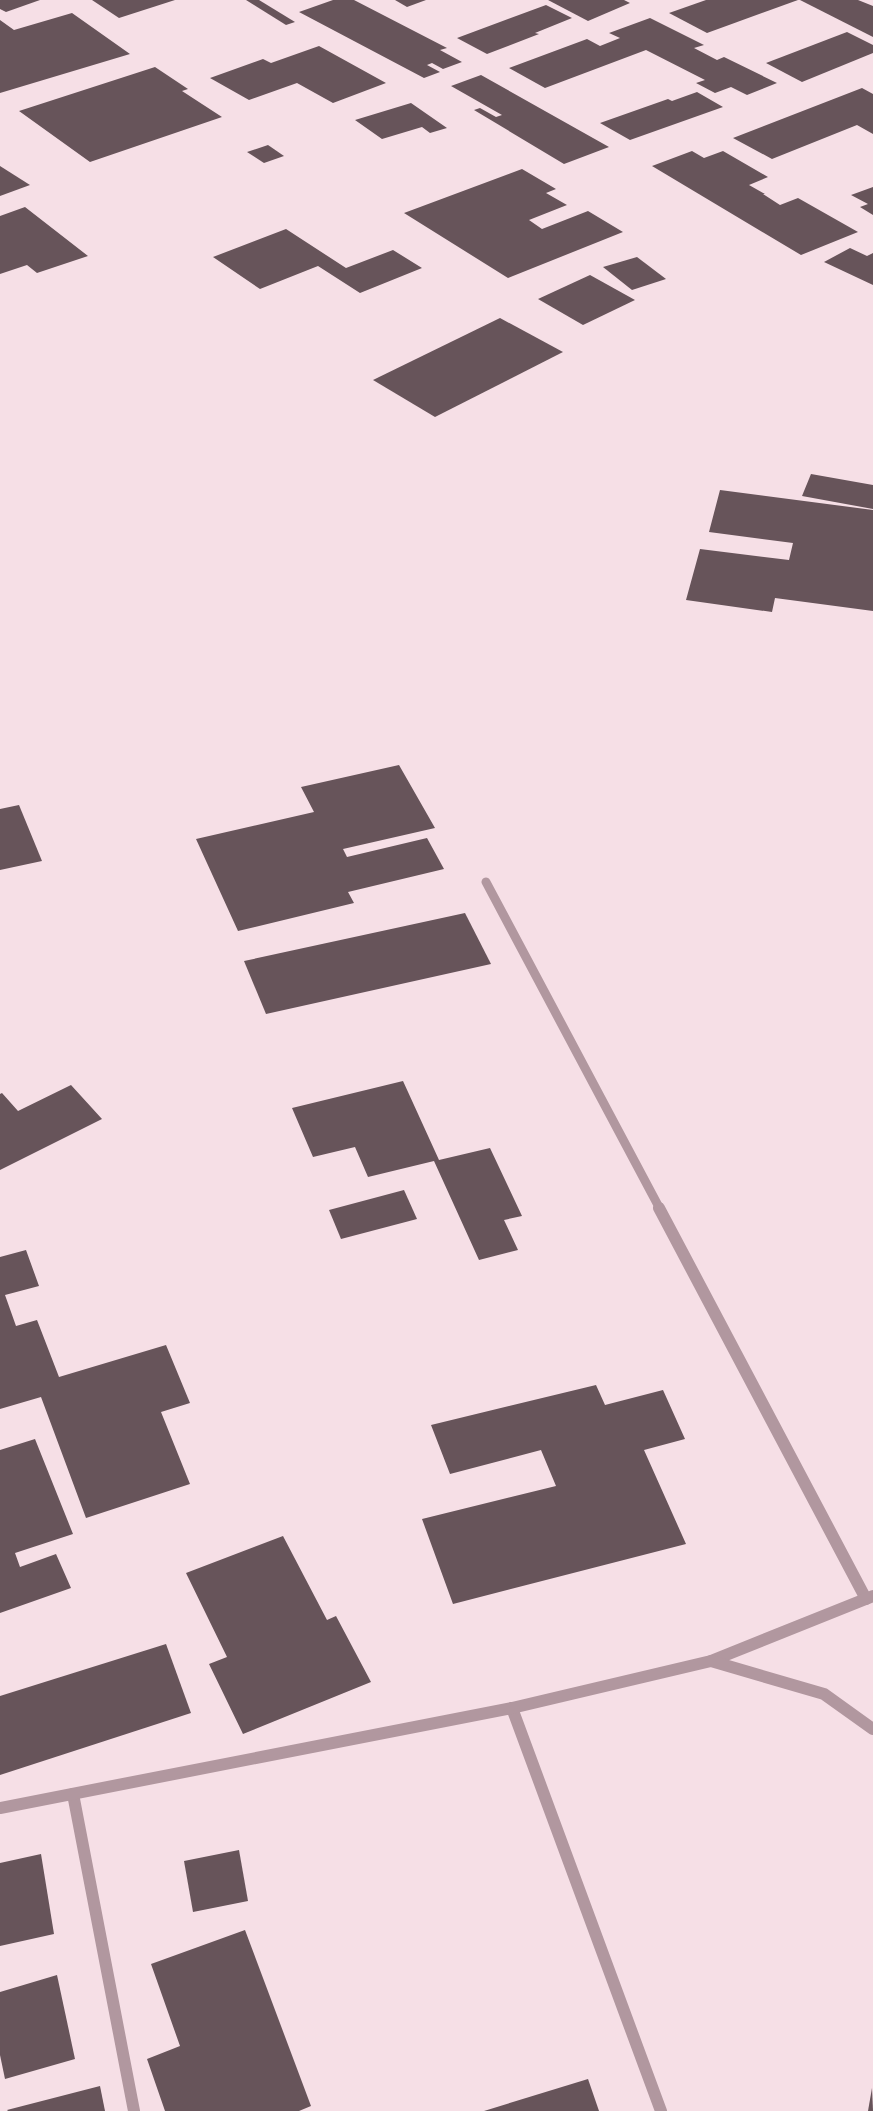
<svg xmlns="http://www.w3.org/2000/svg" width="873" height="2111" font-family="'PT Sans',sans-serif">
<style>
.building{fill:#67545a}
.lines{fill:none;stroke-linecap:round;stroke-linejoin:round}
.minor-far1{stroke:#b1979f;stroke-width:9}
.minor{stroke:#b1979f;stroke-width:12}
</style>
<rect width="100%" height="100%" fill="#f6dfe6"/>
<g class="building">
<polygon points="0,0 40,0 6,12 0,9"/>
<polygon points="92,0 175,0 119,18"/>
<polygon points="246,0 259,0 295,22 286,25"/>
<polygon points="333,0 354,0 447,48 440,50 462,62 443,69 432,63 427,65 440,72 424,78 299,12"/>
<polygon points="395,0 426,0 407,7"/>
<polygon points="548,0 624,0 630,3 588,21"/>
<polygon points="706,0 798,0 707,33 669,13"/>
<polygon points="800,0 858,0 873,6 873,37"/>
<polygon points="546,5 572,18 535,33 539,34 487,54 457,38"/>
<polygon points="72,13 130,54 0,93 0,20 14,30"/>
<polygon points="650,18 704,45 694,48 717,60 724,57 777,83 747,95 731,87 715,93 696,83 705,80 646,50 545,88 509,68 587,39 600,46 620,38 609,33"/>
<polygon points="847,32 873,45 873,53 802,82 766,63"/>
<polygon points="319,46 386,83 333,103 297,83 249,100 210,78 263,59 271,63"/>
<polygon points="155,67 188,89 182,91 222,117 90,162 19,111"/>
<polygon points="481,75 609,147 564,164 474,110 480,108 496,117 502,115 451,86"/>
<polygon points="862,88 873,94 873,134 857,125 772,159 733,138"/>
<polygon points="697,92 723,107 630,140 600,123 668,99 672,101"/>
<polygon points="411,103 447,128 430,133 422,127 382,139 355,120"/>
<polygon points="268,145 284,156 264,163 247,152"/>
<polygon points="692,151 704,158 723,151 768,177 749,185 765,194 763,194 780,205 798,198 858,232 801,255 652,166"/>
<polygon points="0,166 30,185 0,196"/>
<polygon points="522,169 556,189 546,193 567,205 529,220 542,229 588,211 623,232 508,278 404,213"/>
<polygon points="873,187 873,215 860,207 868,204 851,195"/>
<polygon points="25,207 88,256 37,273 27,265 0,274 0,216"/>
<polygon points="286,229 346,268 393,250 422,268 360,293 318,266 260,289 213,257"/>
<polygon points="850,248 867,256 873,253 873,285 824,262"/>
<polygon points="637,257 666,279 632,290 603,267"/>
<polygon points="590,275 635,300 583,325 538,299"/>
<polygon points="500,318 563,352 435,417 373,380"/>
<polygon points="811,474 873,485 873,509 802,496"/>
<polygon points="720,490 873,510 873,611 775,598 772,612 686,600 700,549 789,560 793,543 709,532"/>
<polygon points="399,765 435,828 343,849 347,857 427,838 444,869 348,892 354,903 238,931 196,839 314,812 301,787"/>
<polygon points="19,805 42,861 0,870 0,809"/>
<polygon points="465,913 491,964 266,1014 244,961"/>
<polygon points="403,1081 439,1160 490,1148 522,1216 504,1220 518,1250 479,1260 434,1161 368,1177 355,1147 313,1157 292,1108"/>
<polygon points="71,1085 102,1119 0,1170 0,1094 2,1093 18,1111"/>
<polygon points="404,1190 417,1219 341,1239 329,1210"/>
<polygon points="26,1250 39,1286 5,1295 16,1326 37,1320 59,1377 166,1345 190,1403 161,1412 190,1484 86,1518 41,1397 0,1409 0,1257"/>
<polygon points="596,1385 605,1405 663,1390 685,1439 644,1450 686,1544 453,1604 422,1519 556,1486 541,1450 450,1474 431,1425"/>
<polygon points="35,1439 73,1534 15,1553 20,1567 56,1554 71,1588 0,1613 0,1450"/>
<polygon points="283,1536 327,1620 336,1616 371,1682 243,1734 209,1664 227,1657 186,1573"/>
<polygon points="166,1644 191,1713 0,1775 0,1696"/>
<polygon points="239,1850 248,1901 193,1912 184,1861"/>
<polygon points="41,1854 54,1934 0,1946 0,1863"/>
<polygon points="245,1930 311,2106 299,2111 165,2111 147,2059 180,2046 151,1964"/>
<polygon points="57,1975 75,2059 5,2079 0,2055 0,1992"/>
<polygon points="588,2079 599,2111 484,2111"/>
<polygon points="100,2086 105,2111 8,2111 7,2110"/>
<polygon points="872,2088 873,2111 868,2111"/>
</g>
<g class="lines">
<polyline class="minor-far1" points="486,882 660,1209"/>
<g class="minor">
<polyline points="659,1208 866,1599"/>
<polyline points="711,1661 873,1596"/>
<polyline points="512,1708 661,2111"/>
<polyline points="73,1794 134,2111"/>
<polyline points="0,1808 512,1708 711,1661 824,1694 873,1729"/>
</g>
</g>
</svg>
